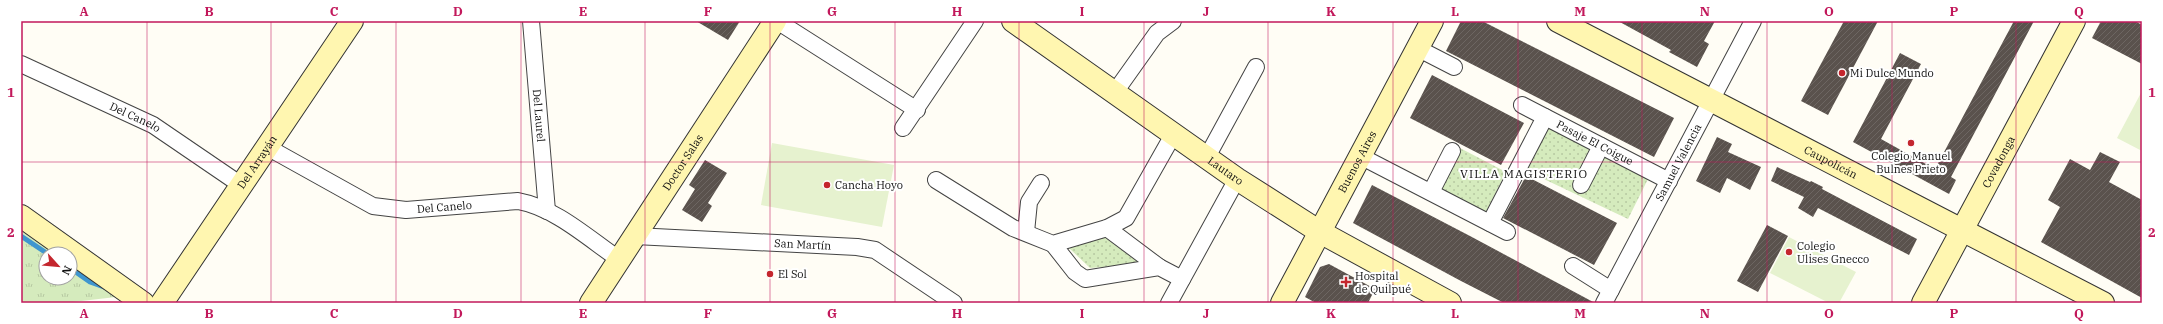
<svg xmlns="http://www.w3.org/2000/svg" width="2163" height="324" viewBox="0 0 2163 324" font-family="'IBM Plex Serif',serif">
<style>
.grass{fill:url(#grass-tufts)}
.park{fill:url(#park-dots)}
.pitch{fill:#e6f2cf}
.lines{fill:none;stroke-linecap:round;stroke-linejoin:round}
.stream{stroke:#3f96cf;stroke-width:5}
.building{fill:url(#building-hatch)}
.street-casing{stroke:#444;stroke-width:18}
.secondary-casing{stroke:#333;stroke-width:24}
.street{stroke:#fff;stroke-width:16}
.secondary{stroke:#fff6b0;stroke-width:22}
.grid{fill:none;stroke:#c2185b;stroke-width:1;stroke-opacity:0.55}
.poi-dot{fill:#c4262e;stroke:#fff;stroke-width:1.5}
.labels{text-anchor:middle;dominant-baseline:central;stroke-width:4;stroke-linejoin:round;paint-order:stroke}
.poi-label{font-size:11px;fill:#111;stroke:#fff;text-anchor:start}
.street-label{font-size:11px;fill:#111;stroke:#fff}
.neighbourhood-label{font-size:12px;letter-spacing:1px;fill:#111;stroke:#fff}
.neatline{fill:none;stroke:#c2185b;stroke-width:1.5}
.grid-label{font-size:13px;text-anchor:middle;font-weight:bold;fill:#c2185b}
</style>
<defs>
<pattern id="grass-tufts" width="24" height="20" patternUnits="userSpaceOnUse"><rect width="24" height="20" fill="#d5ebbd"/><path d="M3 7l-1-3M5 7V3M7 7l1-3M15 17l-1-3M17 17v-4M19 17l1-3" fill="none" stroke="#b6c8a1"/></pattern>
<pattern id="park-dots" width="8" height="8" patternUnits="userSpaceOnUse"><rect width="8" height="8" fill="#d5ebbd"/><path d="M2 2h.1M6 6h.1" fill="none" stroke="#b6c8a1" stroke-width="1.8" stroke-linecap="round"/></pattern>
<pattern id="building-hatch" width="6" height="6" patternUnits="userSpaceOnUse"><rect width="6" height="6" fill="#5a524d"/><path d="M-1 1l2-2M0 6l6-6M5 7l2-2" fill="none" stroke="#6d6662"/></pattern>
</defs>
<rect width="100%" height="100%" fill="#fffdf5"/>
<polygon class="grass" points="21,229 55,254 46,254 46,278 70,278 70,265 116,297 64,303 21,303"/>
<g class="park">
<polygon points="1549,127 1649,177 1628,219 1527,171"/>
<polygon points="1458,147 1506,172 1485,214 1437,190"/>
<polygon points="1103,236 1141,264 1090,268 1069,248"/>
</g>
<g class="pitch">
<polygon points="2142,91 2142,151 2117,138"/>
<polygon points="772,143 894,165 882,227 761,205"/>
<polygon points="1789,237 1856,272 1839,303 1829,303 1770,273"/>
</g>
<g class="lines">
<g class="stream">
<polyline points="21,236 48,254"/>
<polyline points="70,268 90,282 104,287"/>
</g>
</g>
<g class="building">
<polygon points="696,21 740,21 728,40"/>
<polygon points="1461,21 1482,21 1674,118 1654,157 1446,51"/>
<polygon points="1618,21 1715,21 1704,41 1709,44 1697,67 1669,52 1671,50"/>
<polygon points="1844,21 1878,21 1828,115 1801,101"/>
<polygon points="2014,21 2034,21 1951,177 1956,180 1949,194 1853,142 1900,53 1921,64 1881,139 1935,169"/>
<polygon points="2101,21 2135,21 2142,25 2142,64 2092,38"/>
<polygon points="1432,75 1524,123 1501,165 1410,118"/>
<polygon points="1717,137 1732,144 1728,152 1761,167 1750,190 1727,178 1720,193 1696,181"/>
<polygon points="2100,152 2120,162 2109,182 2142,200 2142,298 2041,242 2060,207 2048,200 2070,159 2090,170"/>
<polygon points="705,160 727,173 708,203 712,206 702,222 682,210 695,189 689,185"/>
<polygon points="1777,167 1810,182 1811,181 1823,187 1822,189 1917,239 1909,255 1818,208 1813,217 1798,208 1804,197 1771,181"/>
<polygon points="1526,176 1617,223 1594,265 1503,218"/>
<polygon points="1372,185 1470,236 1595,303 1504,303 1461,281 1353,223"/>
<polygon points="1767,225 1788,236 1758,292 1737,281"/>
<polygon points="1329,264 1375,289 1368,303 1316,303 1305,297 1320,267"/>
</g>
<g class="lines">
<defs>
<g id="street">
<path id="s1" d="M 531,21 L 547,211"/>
<polyline points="777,21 917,110"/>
<polyline points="1417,48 1454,67"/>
<path id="s2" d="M 21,64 L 153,125 L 241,185"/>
<polyline points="1115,92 1157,33 1173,21"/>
<path id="s3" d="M 1522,105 L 1669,181"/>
<polyline points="903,128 975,21"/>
<path id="s4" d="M 267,147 L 373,206 L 406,210 L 518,201 C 556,208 589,239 620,260"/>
<polyline points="1360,156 1507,232"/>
<polyline points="1207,157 1256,67"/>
<polyline points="936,180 1013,228 1053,244 1107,228 1126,218 1173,135"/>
<polyline points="1581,185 1601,146"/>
<polyline points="1431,192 1452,151"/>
<polyline points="1490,223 1545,117"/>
<polyline points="1107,228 1159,267"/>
<polyline points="1026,232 1029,202 1041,183"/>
<path id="s5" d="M 635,236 L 857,247 L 875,250 L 954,303"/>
<polyline points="1053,244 1075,272 1085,279 1159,267 1182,279"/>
<polyline points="1573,266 1611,290"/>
<polyline points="1169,303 1237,179"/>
<path id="s6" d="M 1604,303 L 1753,21"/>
</g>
<g id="secondary">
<path id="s7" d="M 1013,21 L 1237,179 L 1320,232 L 1450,303"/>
<path id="s8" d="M 1558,21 L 2103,303"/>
<polyline points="21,216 143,303"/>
<path id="s9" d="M 162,303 L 352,21"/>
<path id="s10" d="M 591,303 L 775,21"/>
<path id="s11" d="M 1282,303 L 1432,21"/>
<path id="s12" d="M 1923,303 L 2074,21"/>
</g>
</defs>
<use href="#street" class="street-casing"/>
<use href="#secondary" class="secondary-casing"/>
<use href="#street" class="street"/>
<use href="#secondary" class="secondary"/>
</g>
<path class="grid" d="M 147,21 L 147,303M 271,21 L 271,303M 396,21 L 396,303M 521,21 L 521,303M 645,21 L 645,303M 770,21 L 770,303M 895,21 L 895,303M 1019,21 L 1019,303M 1144,21 L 1144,303M 1268,21 L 1268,303M 1393,21 L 1393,303M 1518,21 L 1518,303M 1642,21 L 1642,303M 1767,21 L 1767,303M 1892,21 L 1892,303M 2016,21 L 2016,303M 21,162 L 2142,162"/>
<g class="poi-dot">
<circle cx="1842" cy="73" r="4"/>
<circle cx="1911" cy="143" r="4"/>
<circle cx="827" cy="185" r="4"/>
<circle cx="1789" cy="252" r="4"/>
<circle cx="770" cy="274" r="4"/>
<path d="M1344 276h4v4h4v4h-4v4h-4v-4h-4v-4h4z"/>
</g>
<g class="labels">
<g class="poi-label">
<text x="1850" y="73">Mi Dulce Mundo</text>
<text x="1911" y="156" text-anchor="middle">Colegio Manuel<tspan x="1911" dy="13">Bulnes Prieto</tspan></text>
<text x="835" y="185">Cancha Hoyo</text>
<text x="1797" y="246">Colegio<tspan x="1797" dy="13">Ulises Gnecco</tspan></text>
<text x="778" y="274">El Sol</text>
<text x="1355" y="276">Hospital<tspan x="1355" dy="13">de Quilpué</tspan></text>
</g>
<g class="street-label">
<text stroke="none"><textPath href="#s1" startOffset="95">Del Laurel</textPath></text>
<text stroke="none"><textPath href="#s2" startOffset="126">Del Canelo</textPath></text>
<text stroke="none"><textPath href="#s3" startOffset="82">Pasaje El Coigue</textPath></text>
<text stroke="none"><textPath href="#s9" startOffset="170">Del Arrayán</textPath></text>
<text stroke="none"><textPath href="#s10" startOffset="168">Doctor Salas</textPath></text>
<text stroke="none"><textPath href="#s11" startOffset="160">Buenos Aires</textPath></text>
<text stroke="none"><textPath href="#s6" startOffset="159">Samuel Valencia</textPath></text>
<text stroke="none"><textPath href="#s12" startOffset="160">Covadonga</textPath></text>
<text stroke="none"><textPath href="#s8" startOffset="307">Caupolicán</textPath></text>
<text stroke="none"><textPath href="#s7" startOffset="260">Lautaro</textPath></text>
<text stroke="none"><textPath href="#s4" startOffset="193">Del Canelo</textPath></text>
<text stroke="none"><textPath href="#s5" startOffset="168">San Martín</textPath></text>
</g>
<g class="neighbourhood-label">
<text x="1524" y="173">VILLA MAGISTERIO</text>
</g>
</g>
<rect width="2163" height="324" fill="none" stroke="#ffffff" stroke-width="44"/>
<g transform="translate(58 266) rotate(117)"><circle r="19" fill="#ffffff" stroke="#a0a0a0"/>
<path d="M0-3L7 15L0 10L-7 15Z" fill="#c4262e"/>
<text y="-6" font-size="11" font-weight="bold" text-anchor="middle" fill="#111111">N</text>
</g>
<rect x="22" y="22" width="2119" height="280" class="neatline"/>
<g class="grid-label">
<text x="84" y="16">A</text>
<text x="209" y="16">B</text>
<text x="334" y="16">C</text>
<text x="458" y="16">D</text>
<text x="583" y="16">E</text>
<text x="708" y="16">F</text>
<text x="832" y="16">G</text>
<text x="957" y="16">H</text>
<text x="1082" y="16">I</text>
<text x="1206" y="16">J</text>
<text x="1331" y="16">K</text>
<text x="1455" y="16">L</text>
<text x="1580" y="16">M</text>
<text x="1705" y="16">N</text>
<text x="1829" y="16">O</text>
<text x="1954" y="16">P</text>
<text x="2079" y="16">Q</text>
<text x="11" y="97">1</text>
<text x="2152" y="97">1</text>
<text x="11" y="237">2</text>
<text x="2152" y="237">2</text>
<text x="84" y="318">A</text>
<text x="209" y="318">B</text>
<text x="334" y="318">C</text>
<text x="458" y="318">D</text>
<text x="583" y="318">E</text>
<text x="708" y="318">F</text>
<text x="832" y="318">G</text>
<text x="957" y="318">H</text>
<text x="1082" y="318">I</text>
<text x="1206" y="318">J</text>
<text x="1331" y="318">K</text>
<text x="1455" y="318">L</text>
<text x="1580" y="318">M</text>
<text x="1705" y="318">N</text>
<text x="1829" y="318">O</text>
<text x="1954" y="318">P</text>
<text x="2079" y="318">Q</text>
</g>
</svg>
